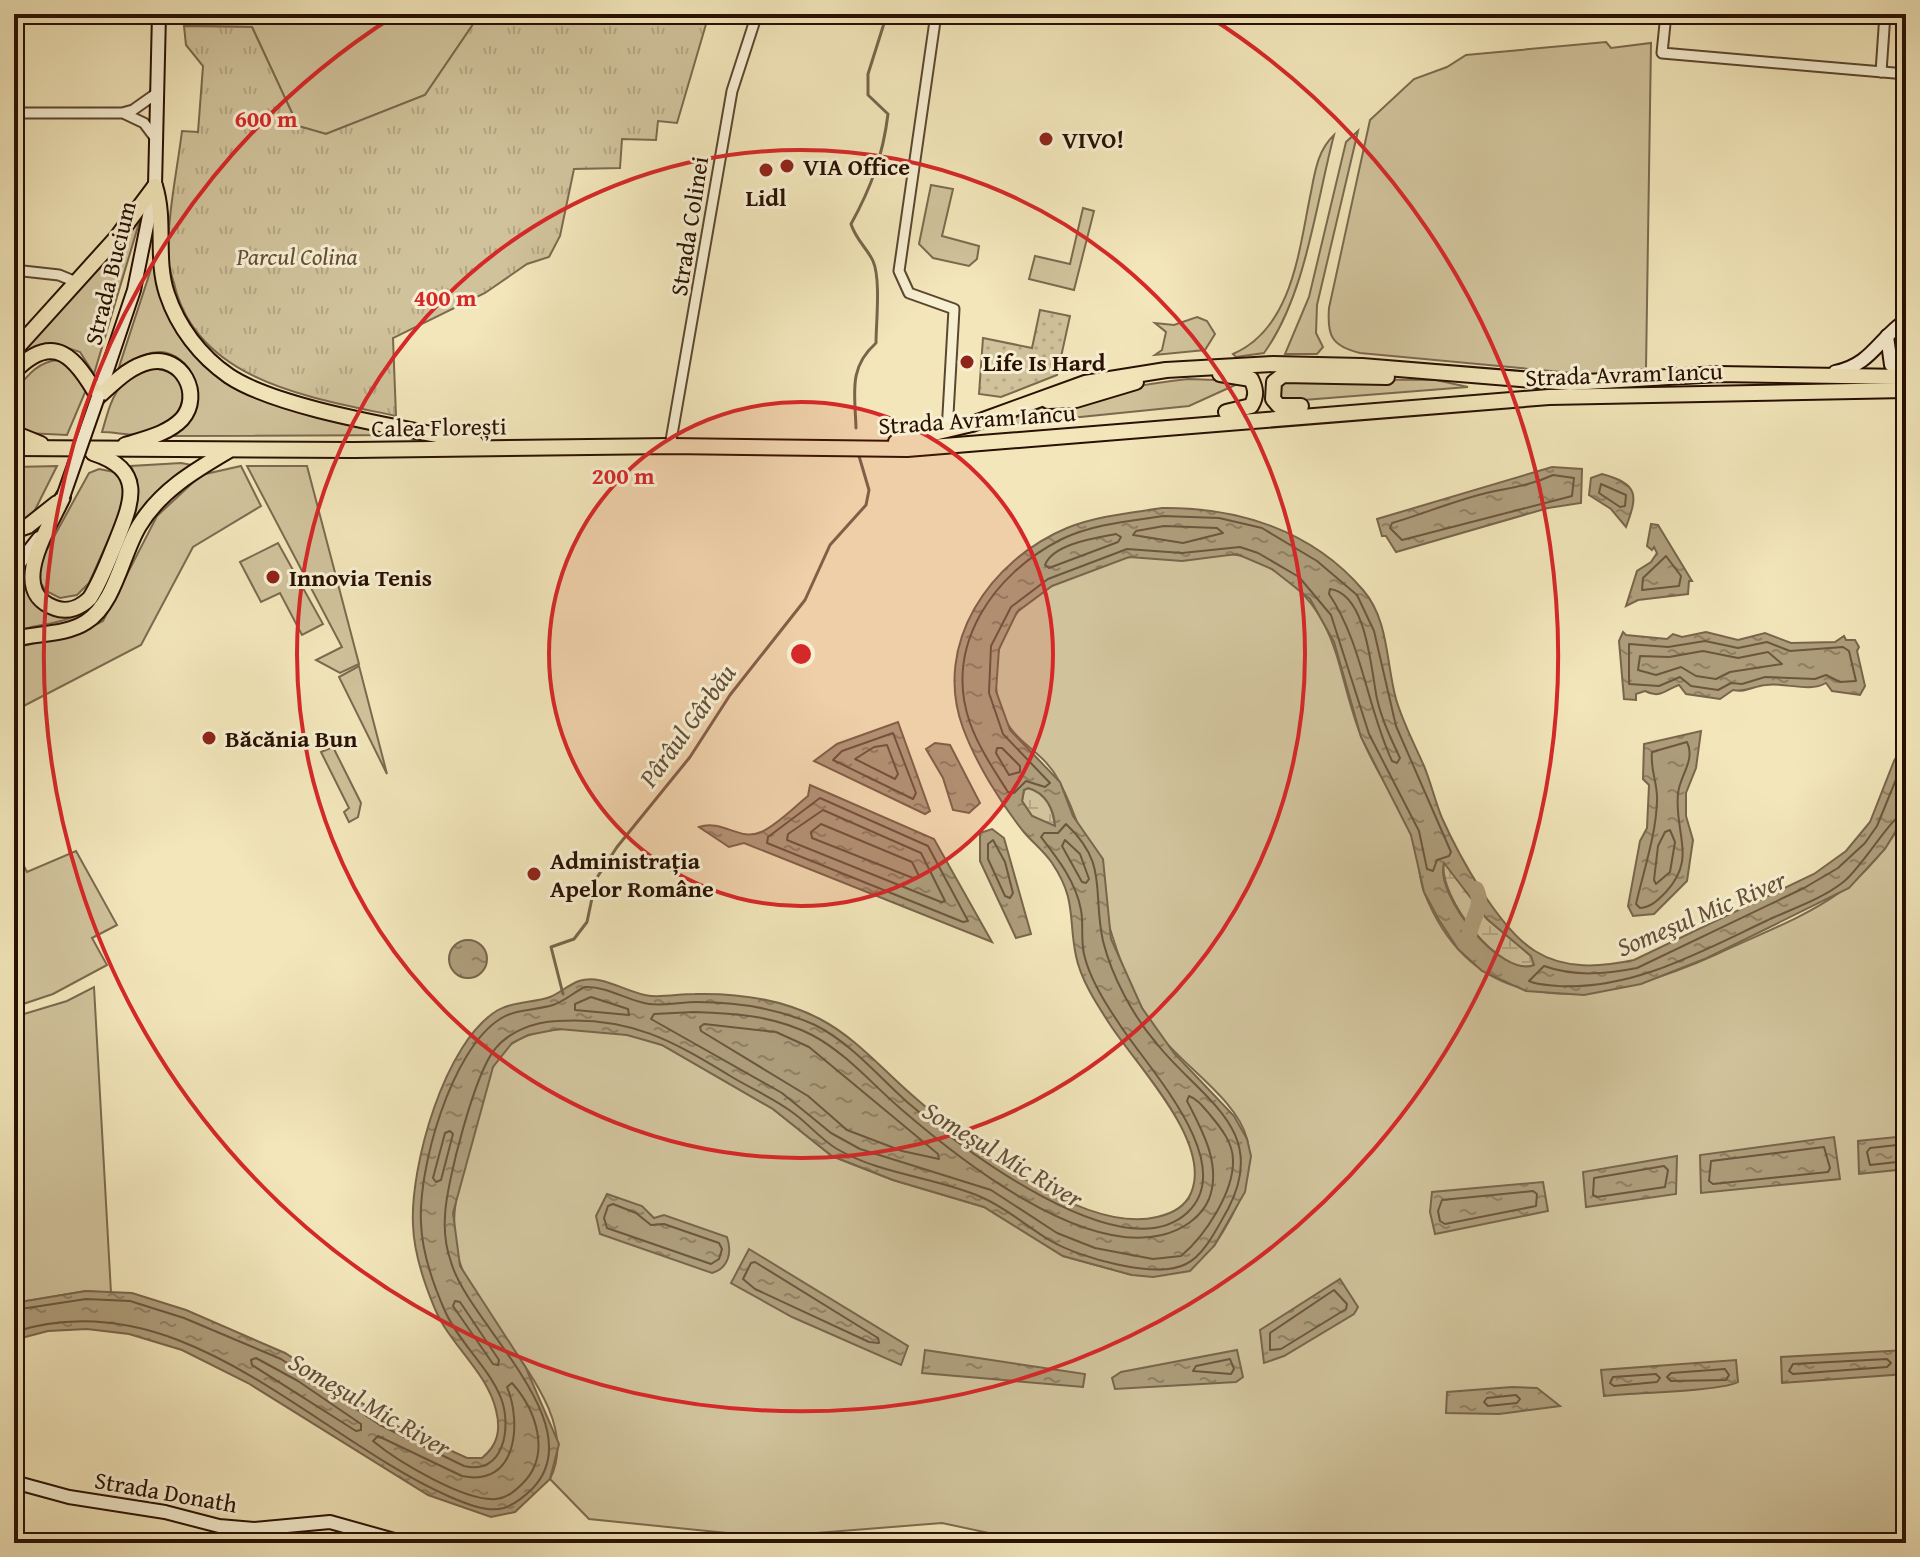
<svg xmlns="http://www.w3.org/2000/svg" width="1920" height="1557" viewBox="0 0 1920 1557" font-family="'Gentium Book Plus',serif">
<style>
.grass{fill:#d0c29b;stroke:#7c694e;stroke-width:2}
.wetland{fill:url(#wetland-marsh);stroke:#7c694e;stroke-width:2}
.park{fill:url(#park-tufts);stroke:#7c694e;stroke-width:2}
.garden{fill:url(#garden-dots);stroke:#7c694e;stroke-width:2}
.water{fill:url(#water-ripples);stroke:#79654b;stroke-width:2;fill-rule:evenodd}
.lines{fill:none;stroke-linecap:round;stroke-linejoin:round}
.shore{stroke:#6c563e;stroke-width:2}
.stream{stroke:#79654b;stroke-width:3}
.river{stroke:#ae9d7b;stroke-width:16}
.street-casing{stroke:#5b4630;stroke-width:13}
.secondary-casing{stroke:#291002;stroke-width:16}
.primary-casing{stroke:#291002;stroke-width:18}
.street{stroke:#f7efd2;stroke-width:9}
.secondary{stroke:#f7efd2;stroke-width:12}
.primary{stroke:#f2e6ba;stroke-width:14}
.secondary-bridge-casing{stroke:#291002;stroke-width:16;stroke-linecap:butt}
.secondary-bridge{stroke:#f7efd2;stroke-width:12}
.ring{fill:none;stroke:#d62828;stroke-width:4}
.poi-dot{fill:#8f2418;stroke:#f7efd2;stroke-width:3}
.labels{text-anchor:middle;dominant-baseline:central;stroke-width:6;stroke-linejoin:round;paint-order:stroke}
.poi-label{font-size:24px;font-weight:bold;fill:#291002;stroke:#f7efd2;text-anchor:start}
.street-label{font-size:24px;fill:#291002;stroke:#f7efd2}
.park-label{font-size:24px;font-style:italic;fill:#634e38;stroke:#f7efd2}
.water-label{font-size:26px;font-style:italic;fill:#654f38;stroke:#f7efd2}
.centre{fill:#d62828;stroke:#f7efd2;stroke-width:4}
.ring-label{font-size:24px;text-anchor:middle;font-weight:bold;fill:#d62828;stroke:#f7efd2;stroke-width:6;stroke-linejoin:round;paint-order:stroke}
</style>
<defs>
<pattern id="wetland-marsh" width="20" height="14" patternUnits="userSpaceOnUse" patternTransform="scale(2)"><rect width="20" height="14" fill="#d0c29b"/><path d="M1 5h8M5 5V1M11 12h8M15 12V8" fill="none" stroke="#b3a684"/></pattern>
<pattern id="park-tufts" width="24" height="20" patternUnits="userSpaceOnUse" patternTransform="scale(2)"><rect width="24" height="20" fill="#d0c29b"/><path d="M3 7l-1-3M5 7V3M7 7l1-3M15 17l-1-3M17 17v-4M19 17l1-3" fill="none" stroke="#b3a684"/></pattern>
<pattern id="garden-dots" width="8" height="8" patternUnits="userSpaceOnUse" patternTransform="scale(2)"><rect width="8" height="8" fill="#d0c29b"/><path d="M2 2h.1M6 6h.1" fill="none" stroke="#b3a684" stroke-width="1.8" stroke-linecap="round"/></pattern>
<pattern id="water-ripples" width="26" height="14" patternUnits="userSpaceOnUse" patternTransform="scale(2)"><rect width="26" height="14" fill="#ae9d7b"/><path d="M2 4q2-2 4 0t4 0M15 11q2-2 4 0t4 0" fill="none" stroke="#8e7f63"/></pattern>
</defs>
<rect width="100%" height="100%" fill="#f2e6ba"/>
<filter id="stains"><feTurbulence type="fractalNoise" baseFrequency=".0025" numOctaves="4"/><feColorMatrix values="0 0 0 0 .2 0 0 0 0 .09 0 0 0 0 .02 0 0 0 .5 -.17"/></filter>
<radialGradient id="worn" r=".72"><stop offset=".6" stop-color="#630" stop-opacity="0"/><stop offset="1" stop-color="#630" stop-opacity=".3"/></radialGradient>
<g class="grass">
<polygon points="186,14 480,14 425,95 326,134 298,126 252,27 184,26"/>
<path d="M 1606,42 L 1611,48 L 1651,43 L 1646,369 L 1594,375 L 1360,353 C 1331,346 1327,335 1329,308 L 1370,120 L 1414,79 L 1447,67 L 1466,55 Z"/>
<polygon points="1358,131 1317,305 1316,333 1323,347 1317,354 1285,354 1309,297 1346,142"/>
<path d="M 1334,135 C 1316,203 1306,295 1264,353 L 1236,357 L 1233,354 C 1293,328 1299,249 1311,192 C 1315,171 1318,150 1334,135 Z"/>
<polygon points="931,185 953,189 942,236 979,246 977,259 969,266 933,258 919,244"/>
<polygon points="1083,208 1094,211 1074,290 1029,279 1035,256 1070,264"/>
<polygon points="142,213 94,374 80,352 56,344 30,356 14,376 14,357"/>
<path d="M 154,260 L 170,318 L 228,376 L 418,435 L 165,436 C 174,432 184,428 191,419 C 209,395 190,354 161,352 C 146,351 132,361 119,367 Z"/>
<polygon points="1197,317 1207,321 1215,334 1205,350 1155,355 1162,350 1166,332 1155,323 1174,325"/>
<path d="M 59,360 L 71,365 L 86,390 L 67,435 L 26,433 L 14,423 L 15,391 C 27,376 38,361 59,360 Z"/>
<path d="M 147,368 C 201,368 188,424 147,434 C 134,437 116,432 102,432 C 112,398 114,384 147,368 Z"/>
<path d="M 1188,379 L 1244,381 L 1189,406 L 990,426 C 1053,404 1121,386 1188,379 Z"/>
<polygon points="1286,379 1436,380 1468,387 1291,401 1281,400 1276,391"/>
<path d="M 181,463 L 192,465 C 169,482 147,501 133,526 C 118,552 110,594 85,611 C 66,624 36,624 14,632 L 14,585 L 26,570 L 37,600 L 78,609 L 135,507 L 137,480 L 131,466 Z"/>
<polygon points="57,466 31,518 14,523 14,467"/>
<polygon points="241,466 261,506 193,547 141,645 14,711 14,648 79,633 103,621 157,516 201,475"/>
<polygon points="247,466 307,466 359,664 340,673 316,660 342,647"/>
<polygon points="99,469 114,472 124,482 123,507 89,583 77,595 60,598 46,591 39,580 39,570 45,553 89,473"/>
<polygon points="278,543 323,624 302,635 280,593 261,602 240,562"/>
<path d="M 1223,554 C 1245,554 1262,562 1279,574 C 1341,616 1336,673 1361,736 C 1375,772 1400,803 1413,839 C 1419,856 1418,875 1424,892 C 1478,1030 1609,1003 1717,954 C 1799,916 1862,899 1906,814 L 1906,1543 L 1035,1543 L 942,1523 L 766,1537 L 589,1519 L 550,1479 C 588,1404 470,1320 457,1252 C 449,1214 459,1182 469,1145 C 477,1116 482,1079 501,1054 C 532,1015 622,1029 662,1045 L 773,1109 L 832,1156 L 893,1180 L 984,1207 L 1063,1256 L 1132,1275 L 1214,1246 C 1233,1217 1257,1176 1247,1139 C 1237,1098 1178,1063 1154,1028 C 1104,953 1100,860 1059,781 C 1041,745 1006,745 997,695 C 991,659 1003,619 1033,598 C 1059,578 1107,558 1140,556 C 1173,555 1187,563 1223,554 Z"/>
<polygon points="359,666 387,774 339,677"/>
<polygon points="333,747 361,803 358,817 349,822 344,812 349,808 321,752"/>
<polygon points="14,847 27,872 76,851 117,925 92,938 107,965 53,994 14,1007"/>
<polygon points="94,987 111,1293 86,1291 14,1303 14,1017 67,1001"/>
</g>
<g class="wetland">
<path d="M 1028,788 C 1047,793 1053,809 1055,827 L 1032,816 L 1022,801 L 1024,790 Z"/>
<path d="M 1444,862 L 1487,919 L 1531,956 L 1534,965 C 1502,980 1437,896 1444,862 Z"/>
</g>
<path class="park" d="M 480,14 L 709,14 L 677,123 L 658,121 L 656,140 L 622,139 L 620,168 L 574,169 L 560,236 L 549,257 L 527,264 L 485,293 L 393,338 L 396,416 C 313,398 196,382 174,283 C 171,273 167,263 168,253 C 168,213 177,171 182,131 L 198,132 L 203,66 L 186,45 L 184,26 L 252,27 L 298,126 L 326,134 L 425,95 Z"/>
<polygon class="garden" points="1040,310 1070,316 1057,375 1001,397 979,394 983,338 1032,348"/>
<g class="water">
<polygon points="1552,467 1582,469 1581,503 1548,508 1396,552 1386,536 1382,536 1377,519"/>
<path d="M 1602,474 C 1639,484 1638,495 1626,527 L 1611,509 L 1589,495 L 1591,478 Z"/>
<path d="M 1162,508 C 1237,507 1312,530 1363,590 C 1389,620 1386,663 1396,699 C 1403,723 1414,743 1424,766 C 1431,783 1435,801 1442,818 C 1459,856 1499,929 1535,951 C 1565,970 1601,967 1634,960 L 1814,874 L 1846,851 L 1870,822 L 1894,761 L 1906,741 L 1906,814 L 1885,849 L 1849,888 L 1707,958 L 1641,984 L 1584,995 L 1526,991 L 1482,971 L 1458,949 L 1439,920 L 1424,892 L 1411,835 L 1361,737 L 1334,642 L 1310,599 L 1272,569 L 1237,554 L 1182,561 L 1129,557 L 1052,586 L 1017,612 L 999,649 L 996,691 L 1010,730 L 1060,782 L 1073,816 L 1103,859 L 1111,939 L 1142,1008 L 1174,1053 L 1234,1116 L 1247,1139 L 1251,1156 L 1245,1192 L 1214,1246 L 1190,1271 L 1153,1277 L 1132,1275 L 1063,1256 L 984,1207 L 893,1180 L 832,1156 L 773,1109 L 662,1045 L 627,1035 L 559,1029 L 528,1035 L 512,1043 L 493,1067 L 453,1213 L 460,1266 L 526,1368 L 559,1444 L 550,1479 L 515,1512 L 491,1517 L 428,1495 L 248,1383 L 182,1350 L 129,1334 L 87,1329 L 48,1331 L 14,1340 L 14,1303 L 86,1291 L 132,1293 L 186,1310 L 285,1353 L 399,1427 L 467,1458 L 482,1458 C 498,1445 501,1430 496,1410 C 487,1372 450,1345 435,1309 C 424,1283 414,1254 413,1225 C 410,1167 444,1042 498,1010 C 514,1001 534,1003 550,997 C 560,993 568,985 579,981 C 602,973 628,994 651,996 C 666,997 680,994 695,994 C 737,993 782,999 820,1019 C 856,1038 882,1069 912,1095 C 964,1141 1084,1235 1157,1217 C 1171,1214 1185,1207 1191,1193 C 1213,1142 1135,1064 1109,1023 C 1096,1003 1081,980 1076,956 C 1068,918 1077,900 1052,863 C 1044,851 1032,842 1023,831 C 1000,802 976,763 963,728 C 932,644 990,560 1067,528 C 1097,516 1130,513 1162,508 ZM 1028,788 C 1046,793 1054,809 1055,826 L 1032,816 L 1022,801 L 1024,790 ZM 1444,863 L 1487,919 L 1531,956 L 1534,965 C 1502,979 1434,895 1444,863 Z"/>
<polygon points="1651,524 1658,525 1692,581 1689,581 1688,594 1638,600 1626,606 1637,571 1651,562 1657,553 1654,547 1652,550 1647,546"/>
<path d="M 1623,632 L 1626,635 L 1667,639 L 1673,634 L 1682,637 L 1706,632 L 1738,640 L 1765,633 L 1791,643 L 1835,642 L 1844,636 L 1846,640 L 1855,640 L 1859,647 L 1857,651 L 1865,686 L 1860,695 L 1832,691 L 1826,683 C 1809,693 1785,682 1766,685 C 1753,686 1746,693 1733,690 L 1720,699 L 1686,694 L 1679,685 C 1665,690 1660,699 1645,691 L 1636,694 L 1636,700 L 1624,699 L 1619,641 Z"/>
<polygon points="898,722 930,811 925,814 814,761 837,744"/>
<polygon points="1701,731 1696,768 1686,793 1686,816 1693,840 1687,881 1654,914 1633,916 1628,906 1640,841 1647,828 1649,785 1643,779 1644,744"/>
<polygon points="935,743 950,745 980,803 969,813 953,810 943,778 926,749"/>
<path d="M 810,785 L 934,839 L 992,942 L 744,843 L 729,847 L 699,827 C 722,819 741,842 761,832 C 777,825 793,808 808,796 Z"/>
<polygon points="992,829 1004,838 1031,934 1016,938 980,861 980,833"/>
<circle cx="468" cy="959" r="19"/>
<polygon points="1906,1136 1906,1169 1859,1174 1858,1141"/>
<polygon points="1834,1137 1840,1179 1701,1193 1700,1155"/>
<polygon points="1677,1156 1676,1194 1586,1207 1583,1172"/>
<polygon points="1543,1182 1548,1211 1435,1234 1430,1212 1432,1192"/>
<path d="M 607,1194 L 642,1206 L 654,1218 L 664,1215 L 727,1237 C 732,1252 729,1268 712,1273 L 600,1234 L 596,1216 Z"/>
<polygon points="749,1249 908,1346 901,1365 792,1317 731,1283"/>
<polygon points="1340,1279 1358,1307 1354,1314 1284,1356 1264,1363 1260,1330"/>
<polygon points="925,1350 1085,1374 1083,1387 922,1373"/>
<polygon points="1237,1350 1243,1377 1236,1382 1115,1389 1112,1378 1121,1372"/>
<polygon points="1906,1350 1906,1374 1782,1383 1781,1357"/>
<path d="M 1736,1360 L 1738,1382 C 1724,1391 1628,1393 1604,1396 L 1601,1370 Z"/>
<polygon points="1512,1387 1537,1388 1560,1406 1499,1414 1446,1413 1447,1392"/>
</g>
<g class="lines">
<g class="shore">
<path d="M 1553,475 L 1574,478 L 1572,496 L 1402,540 L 1390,528 L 1392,523 C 1420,515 1446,504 1475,496 C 1502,488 1525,488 1553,475 Z"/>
<polygon points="1601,484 1626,495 1625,506 1620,507 1599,493"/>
<path d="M 1163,516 L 1219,518 L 1262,528 L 1317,561 L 1357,595 L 1374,631 L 1396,726 L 1451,852 L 1449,856 L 1437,860 L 1433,871 L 1427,869 L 1419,831 L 1369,734 L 1331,615 L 1299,577 L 1258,553 L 1240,547 L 1182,553 L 1127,549 L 1048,579 L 1011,607 L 991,646 L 989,693 L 1003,734 L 1050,783 L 1045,787 L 1026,781 L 1014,793 L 1008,792 C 994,770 979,748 970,723 C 943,645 994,573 1062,539 C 1093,524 1130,521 1163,516 Z"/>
<polygon points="1164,526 1217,528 1223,533 1183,543 1133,535 1136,531"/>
<path d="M 1116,534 L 1121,537 L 1118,542 L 1049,568 L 1045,565 C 1053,544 1095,538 1116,534 Z"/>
<polygon points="1666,556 1681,576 1679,586 1642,590 1643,578"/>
<path d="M 1330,589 C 1367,594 1371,670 1377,699 C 1382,720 1391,739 1400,758 L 1397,763 L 1392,761 C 1367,707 1362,643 1329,594 Z"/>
<polygon points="1705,641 1738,648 1767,642 1790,651 1843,647 1849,651 1856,681 1840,682 1826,675 1815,679 1765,677 1742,684 1731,683 1718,690 1691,686 1680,677 1659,686 1629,684 1629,644 1668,647"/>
<polygon points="1703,651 1738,658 1768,652 1782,664 1730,672 1716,679 1696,676 1681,667 1656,675 1638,670 1640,656 1669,657"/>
<polygon points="893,733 916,793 913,799 833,760 842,751"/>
<path d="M 1687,742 C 1696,760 1679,777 1678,794 C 1674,834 1698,858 1665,893 C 1657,901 1651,907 1640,908 L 1636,904 C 1644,869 1656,835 1657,801 C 1658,783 1650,771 1652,752 Z"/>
<polygon points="887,745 898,774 895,779 855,759 874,747"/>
<polygon points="997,748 1002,748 1020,766 1020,772 1009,775 996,753"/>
<path d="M 1906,755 L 1877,826 L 1865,843 L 1838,868 L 1804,888 L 1637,968 C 1606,974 1575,977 1544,966 L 1529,981 C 1537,985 1548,985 1558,986 C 1633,990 1700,952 1766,921 C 1791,909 1820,900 1842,883 C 1860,871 1893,813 1906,812"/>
<polygon points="820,798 928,846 968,921 963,922 767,843 768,837"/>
<polygon points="823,810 921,853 945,901 941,902 787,840 788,834"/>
<polygon points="821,824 912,862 919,876 913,878 812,838 811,832"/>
<polygon points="1670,830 1675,842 1670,872 1656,884 1654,880 1658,846 1665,832"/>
<polygon points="993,840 1005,862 1013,893 1010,898 1005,896 988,859 988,844"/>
<polygon points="1065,840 1080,854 1089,879 1086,883 1082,882 1062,846"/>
<polygon points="591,997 628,1009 629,1015 575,1010 575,1004"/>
<path d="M 694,1012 C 735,1013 775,1016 812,1035 C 846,1053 872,1084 901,1109 C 960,1160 1080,1255 1162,1235 C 1182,1230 1201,1218 1209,1199 C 1222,1165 1202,1130 1187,1101 L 1189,1096 C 1198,1099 1204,1108 1211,1116 C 1221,1128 1233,1143 1233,1160 C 1234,1192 1205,1236 1181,1256 L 1153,1259 L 1095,1248 L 1057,1233 L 991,1190 L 860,1149 L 831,1133 L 782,1093 L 651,1019 L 654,1014 Z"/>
<polygon points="704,1024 776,1032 809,1047 938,1154 939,1159 902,1151 847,1130 808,1096 701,1031 700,1027"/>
<polygon points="450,1131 453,1134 441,1180 436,1182 433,1178 445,1133"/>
<polyline points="1906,1144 1870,1148 1867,1152 1870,1165 1906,1161"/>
<polygon points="1824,1147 1830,1168 1828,1172 1713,1184 1709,1181 1711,1161"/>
<polygon points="1664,1166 1668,1170 1665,1187 1597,1197 1593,1195 1594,1178"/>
<polygon points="1533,1191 1537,1194 1536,1206 1445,1224 1440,1221 1438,1211 1442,1200"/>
<polygon points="613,1204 636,1213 651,1225 664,1224 719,1243 722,1249 719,1259 711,1264 607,1228 604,1218 608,1206"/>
<polygon points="755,1262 878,1338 879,1343 869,1342 755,1289 743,1279 751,1263"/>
<polygon points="1334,1290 1347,1304 1346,1309 1281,1349 1270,1350 1270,1333"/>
<polygon points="455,1301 460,1302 499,1360 498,1365 493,1364 453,1306"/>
<path d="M 14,1310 L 86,1299 L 130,1301 L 184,1318 L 281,1359 L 380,1425 L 464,1466 C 504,1476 512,1427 501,1398 C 488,1366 459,1343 445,1311 C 433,1284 422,1253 421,1223 C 418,1168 451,1050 500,1019 C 515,1009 537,1010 553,1005 C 565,1001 574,992 585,987 C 607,986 628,1001 649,1004 C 665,1006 681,1002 697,1002 C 739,1002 777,1008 815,1025 C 851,1043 878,1076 907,1102 C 958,1145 1123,1274 1188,1212 C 1240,1162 1144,1064 1118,1022 C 1105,1003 1091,981 1085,958 C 1080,943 1084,926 1081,910 C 1076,882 1058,859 1041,837 L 1044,833 L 1058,833 L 1066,824 C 1109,864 1092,891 1103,941 C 1112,977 1133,1016 1157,1044 C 1201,1099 1270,1129 1228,1209 C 1218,1226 1205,1255 1186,1264 C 1156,1280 1078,1257 1051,1241 C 1027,1227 1007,1208 981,1197 C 935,1177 882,1175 837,1149 C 820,1139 808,1123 792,1112 C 773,1098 752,1089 732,1077 C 673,1041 630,1016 557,1021 C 535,1022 509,1031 495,1049 C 475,1073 446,1183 445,1216 C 444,1231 446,1248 451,1262 C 468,1323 593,1424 533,1488 C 525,1496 516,1504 504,1508 C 487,1513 464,1503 448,1496 C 310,1434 181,1279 14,1332"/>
<polygon points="256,1358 298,1381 361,1424 361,1430 356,1431 252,1365 251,1360"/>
<polygon points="1230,1359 1234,1369 1231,1374 1193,1371 1196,1366"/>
<polygon points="1887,1359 1891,1363 1887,1367 1793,1374 1789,1371 1793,1364"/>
<polygon points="1725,1369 1729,1375 1726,1380 1671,1381 1667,1377 1671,1373"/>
<polygon points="1656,1374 1660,1378 1657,1382 1614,1386 1610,1383 1613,1377"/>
<path d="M 512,1383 C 537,1411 551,1455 523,1483 C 515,1491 507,1498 496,1499 C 465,1502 397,1461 373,1441 L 378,1436 L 462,1476 C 517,1488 522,1423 507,1387 Z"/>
<polygon points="1516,1395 1520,1399 1517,1403 1488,1406 1484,1402 1487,1398"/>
</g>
<g class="stream">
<path d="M 856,428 C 855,393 848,368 876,343 C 876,323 881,279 873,261 C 867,248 856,240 851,224 C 871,188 883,155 888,114 L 868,95 L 868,74 L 887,14"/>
<polyline points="563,994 551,947 574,939 587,922 596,879 617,847 690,757 730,695 805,600 830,545 866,505 869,490 859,456"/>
</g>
<path class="river" d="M 1469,936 C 1471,917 1485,907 1476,889"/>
<defs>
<g id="street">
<polyline points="936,14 899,271 909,293 954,309 947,432"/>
<polyline points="1666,14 1662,53 1906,74"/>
<polyline points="1881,72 1885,14"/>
<polyline points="14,113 122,113 133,110 157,93"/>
<polyline points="125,114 144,123 156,139"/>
<polyline points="14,270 59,275 76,282"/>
<polyline points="670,446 732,91 757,14"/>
</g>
<g id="secondary">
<polyline points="1887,336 1891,365 1906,373"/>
<path d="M 1835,372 C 1871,365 1878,339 1906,320"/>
<polyline points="98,397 134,290 155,186 159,14"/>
<polyline points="14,570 39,538"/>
<polyline points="14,1482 69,1497 165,1512 219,1526 254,1529 330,1522 405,1543"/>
</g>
<g id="primary">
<path d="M 155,186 C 166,221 155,258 167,294 C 178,327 200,356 229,376 C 280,410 412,429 476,443"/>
<polyline points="14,351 117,237 155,186"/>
<path d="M 14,372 C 54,330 76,358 98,397 C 113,384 128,367 149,362 C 182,354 203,395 182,419 C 168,434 144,439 125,445"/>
<path d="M 1220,374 L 1251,379 C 1256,389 1257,396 1251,406 L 1226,412"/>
<polyline points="1048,401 1076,400 1136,382"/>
<polyline points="1301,406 1279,406 1273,399 1274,382 1283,375 1387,377"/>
<polyline points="14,433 41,444"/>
<polyline points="896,442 972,424 1085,383 1166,370 1273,364 1362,366 1570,383 1718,374 1906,377"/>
<polyline points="14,448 354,450 670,446 907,449 1549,397 1906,390"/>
<path d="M 63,497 C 50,526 6,591 55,608 C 68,613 81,607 90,598 C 101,581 108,561 116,542 C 132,502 146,470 93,453"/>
<polyline points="14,531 28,526 57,503"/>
<path d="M 14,639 C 37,633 66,635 86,622 C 115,604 122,554 139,526 C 160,491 194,471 228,451"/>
</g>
</defs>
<use href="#street" class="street-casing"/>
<use href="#secondary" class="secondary-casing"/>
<use href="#primary" class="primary-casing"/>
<use href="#street" class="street"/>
<use href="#secondary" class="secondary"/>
<use href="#primary" class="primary"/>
<defs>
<polyline id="secondary-bridge" points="63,497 98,397"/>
</defs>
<use href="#secondary-bridge" class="secondary-bridge-casing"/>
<use href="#secondary-bridge" class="secondary-bridge"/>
</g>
<circle cx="801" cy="654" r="252" fill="#d62828" fill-opacity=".12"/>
<g class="ring">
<circle cx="801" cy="654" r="252"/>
<circle cx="801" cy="654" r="504"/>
<path d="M1208 16A757 757 0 1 1 394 16"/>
</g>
<g class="poi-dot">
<circle cx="1046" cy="139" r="8"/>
<circle cx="787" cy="166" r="8"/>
<circle cx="766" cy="170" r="8"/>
<circle cx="967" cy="362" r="8"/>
<circle cx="273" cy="577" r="8"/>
<circle cx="209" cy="738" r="8"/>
<circle cx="534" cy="874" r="8"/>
</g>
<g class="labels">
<g class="poi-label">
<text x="1062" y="139">VIVO!</text>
<text x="803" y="166">VIA Office</text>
<text x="766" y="197" text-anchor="middle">Lidl</text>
<text x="983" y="362">Life Is Hard</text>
<text x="289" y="577">Innovia Tenis</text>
<text x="225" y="738">Băcănia Bun</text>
<text x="550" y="860">Administrația<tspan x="550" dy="28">Apelor Române</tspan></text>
</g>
<g class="street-label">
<text transform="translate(689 226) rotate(-81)">Strada Colinei</text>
<text transform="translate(110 273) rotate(-76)">Strada Bucium</text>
<text transform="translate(1624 374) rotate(-2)">Strada Avram Iancu</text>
<text transform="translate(977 419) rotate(-4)">Strada Avram Iancu</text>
<text transform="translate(439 427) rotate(-1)">Calea Florești</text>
<text transform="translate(166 1492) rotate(10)">Strada Donath</text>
</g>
<g class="park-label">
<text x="297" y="256">Parcul Colina</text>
</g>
<g class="water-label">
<text transform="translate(687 725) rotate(-54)">Pârâul Gârbău</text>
<text transform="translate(1701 913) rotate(-23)">Someşul Mic River</text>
<text transform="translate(1003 1154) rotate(31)">Someşul Mic River</text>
<text transform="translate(370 1404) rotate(30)">Someşul Mic River</text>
</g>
</g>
<circle cx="801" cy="654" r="12" class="centre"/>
<g class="ring-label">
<text x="266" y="127">600 m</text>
<text x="445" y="306">400 m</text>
<text x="623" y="484">200 m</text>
</g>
<rect width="1920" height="1557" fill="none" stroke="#f2e6ba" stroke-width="48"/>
<rect x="16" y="16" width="1888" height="1525" fill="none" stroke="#291002" stroke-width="4"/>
<rect x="24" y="24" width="1872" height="1509" fill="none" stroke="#291002" stroke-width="2"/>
<rect width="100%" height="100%" filter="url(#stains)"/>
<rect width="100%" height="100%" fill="url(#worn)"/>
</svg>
